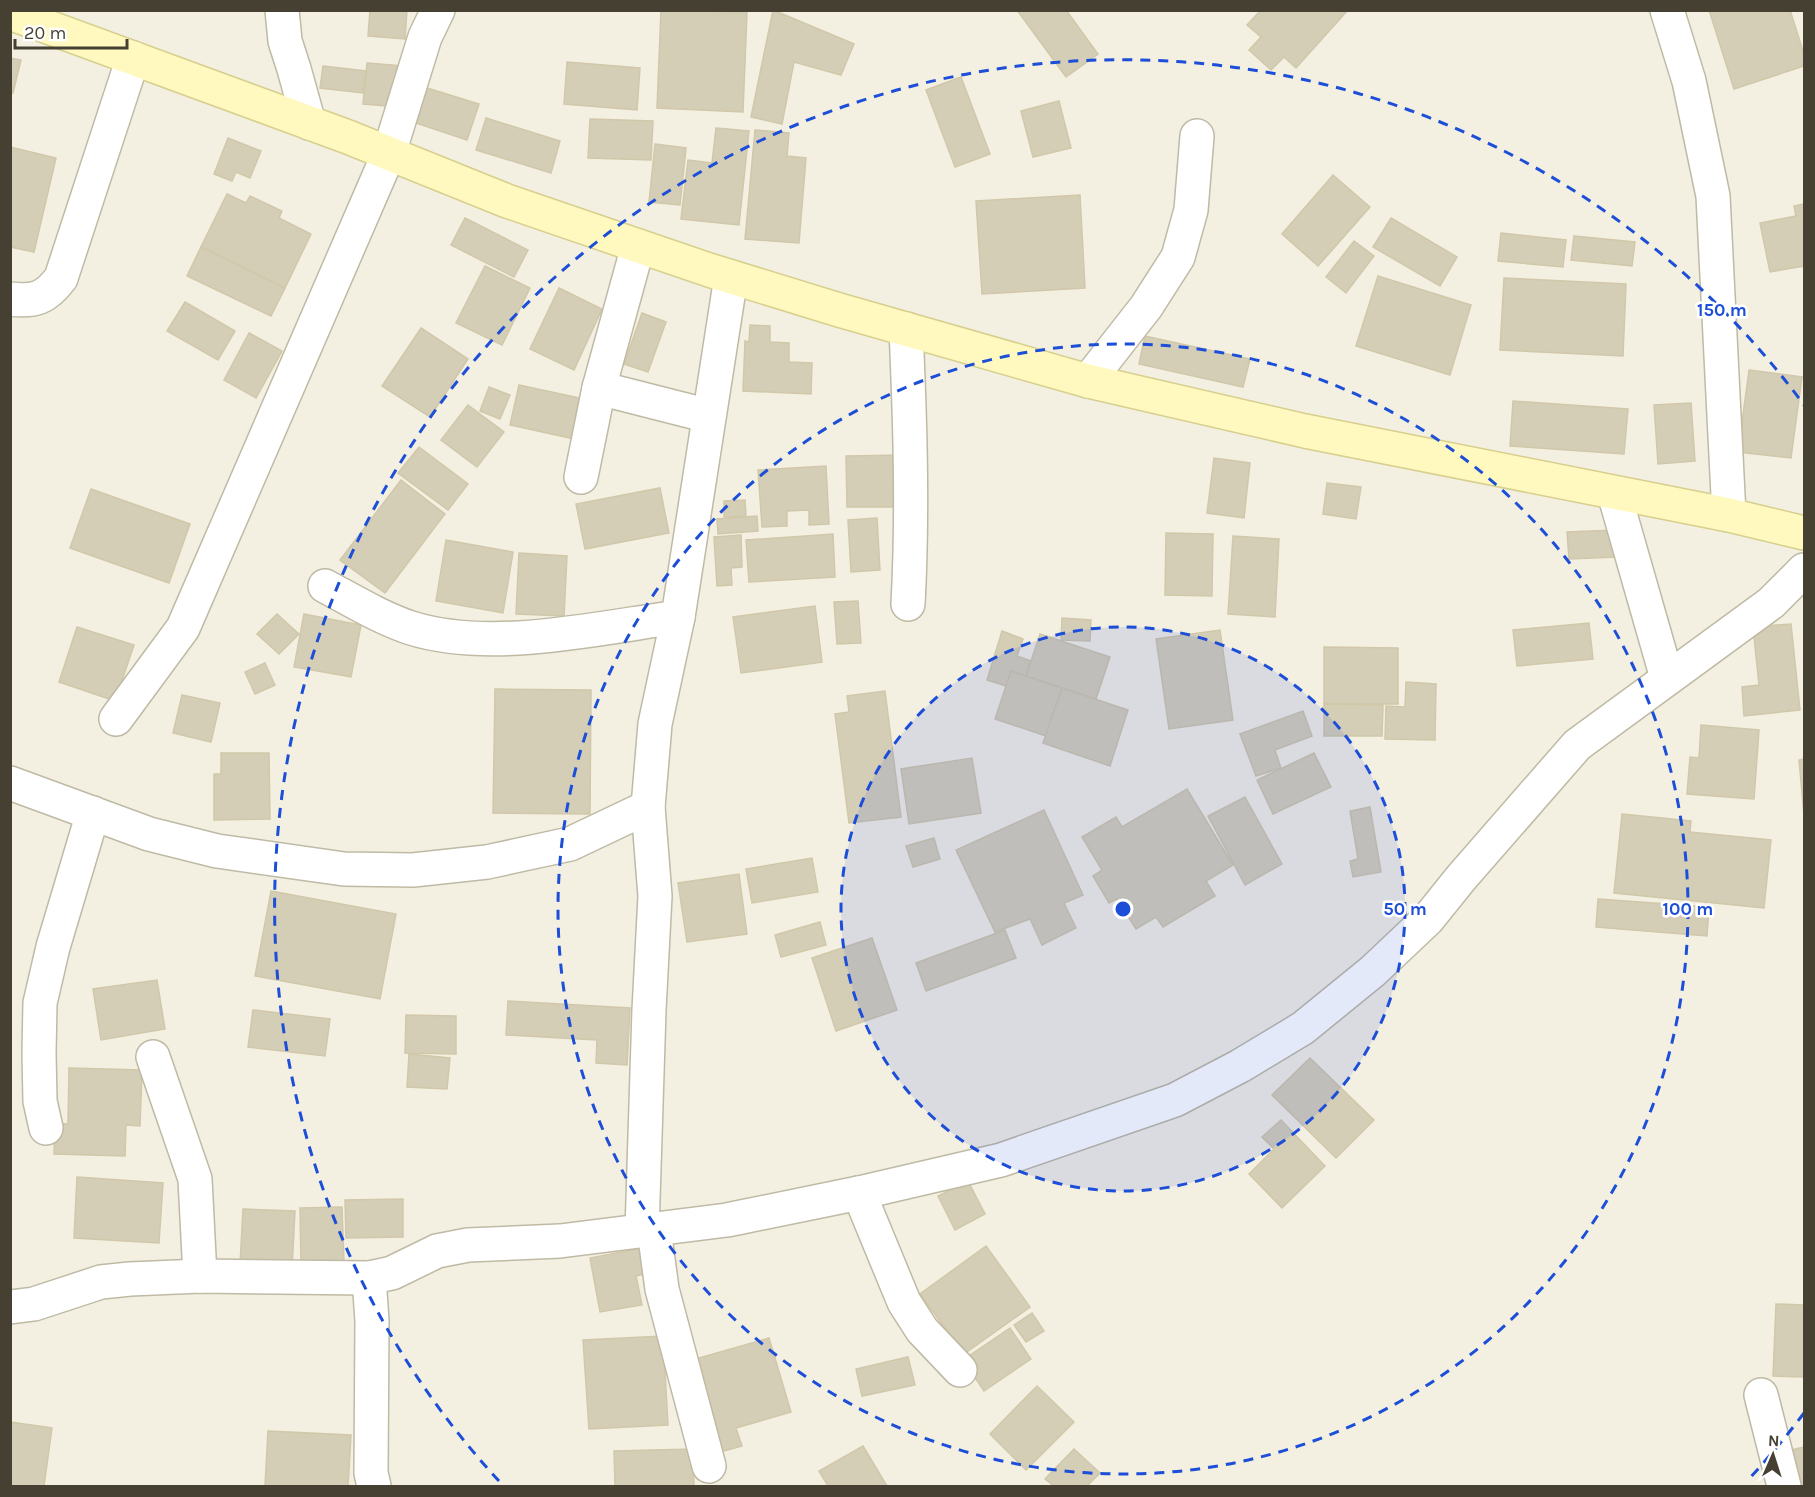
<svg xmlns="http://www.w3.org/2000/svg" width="1815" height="1497" viewBox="0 0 1815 1497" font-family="Karla,sans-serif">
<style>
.building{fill:#d5ceb7;stroke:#d1c7a9;stroke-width:1.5}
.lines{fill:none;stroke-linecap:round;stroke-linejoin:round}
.street-casing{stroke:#bfbaa4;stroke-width:36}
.secondary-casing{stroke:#d7cf8d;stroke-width:36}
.street{stroke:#fff;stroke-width:33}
.secondary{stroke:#fff9c0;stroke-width:33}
.ring{fill:none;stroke:#1d4ed8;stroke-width:3;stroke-dasharray:10 8}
.centre{fill:#1d4ed8;stroke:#fff;stroke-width:3}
.ring-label{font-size:18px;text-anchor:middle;font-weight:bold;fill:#1d4ed8;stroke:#fff;stroke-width:5;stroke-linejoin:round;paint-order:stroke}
</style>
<rect width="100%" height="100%" fill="#f3f0e2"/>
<g class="building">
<polygon points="370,10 407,10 405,39 368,36"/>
<polygon points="661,10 747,12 743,112 657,108"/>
<polygon points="773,10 854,44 841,75 794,62 782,124 751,117"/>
<polygon points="1017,10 1066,10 1098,54 1066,77"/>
<polygon points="1261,10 1348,10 1296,68 1284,57 1271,70 1249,50 1261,37 1247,25"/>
<polygon points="1709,10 1790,10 1804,54 1804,66 1734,89"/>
<polygon points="10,58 21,60 13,93 10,92"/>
<polygon points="567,62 640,68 637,110 564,104"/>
<polygon points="367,63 403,66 399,107 363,104"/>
<polygon points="323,66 366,71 363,93 320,88"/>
<polygon points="961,77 990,154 955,167 926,90"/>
<polygon points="427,88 479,104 467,140 416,123"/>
<polygon points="1059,101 1071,148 1033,157 1021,111"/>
<polygon points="486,118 560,141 551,173 476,150"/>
<polygon points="590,119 653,121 651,160 588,158"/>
<polygon points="716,128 749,131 739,225 681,219 688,160 712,163"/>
<polygon points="755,130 789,133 787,156 806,158 799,243 745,239"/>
<polygon points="228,138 261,151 250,178 236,172 232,181 214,174"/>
<polygon points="655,144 686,148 680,205 649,202"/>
<polygon points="10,147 56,158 34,252 10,247"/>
<polygon points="1333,175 1370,207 1318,266 1282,234"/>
<polygon points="227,194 246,203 250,196 282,211 279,218 311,234 285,288 201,247"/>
<polygon points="1080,195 1085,288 982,294 976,201"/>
<polygon points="1804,204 1804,266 1770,272 1760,223 1796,216 1794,206"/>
<polygon points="465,218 528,250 514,277 451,245"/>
<polygon points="1391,218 1457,257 1440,286 1373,247"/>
<polygon points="1501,233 1566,240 1563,267 1498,261"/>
<polygon points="1574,236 1635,242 1632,266 1571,260"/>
<polygon points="1354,241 1374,256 1346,293 1326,277"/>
<polygon points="201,247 285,288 271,316 187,276"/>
<polygon points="485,266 530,288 502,345 456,323"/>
<polygon points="1378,276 1471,305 1450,375 1356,346"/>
<polygon points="1504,278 1626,284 1623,356 1500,350"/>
<polygon points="559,288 602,309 574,370 530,349"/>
<polygon points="185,302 235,331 218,360 167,331"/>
<polygon points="642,313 666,322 648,372 624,364"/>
<polygon points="750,325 770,326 770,342 789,343 789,362 812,363 811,394 743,391 745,341 749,342"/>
<polygon points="421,328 468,359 430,417 382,386"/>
<polygon points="249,333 282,351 256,398 224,380"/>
<polygon points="1145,336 1250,359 1243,387 1139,364"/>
<polygon points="1749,370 1802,377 1791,458 1738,452"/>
<polygon points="519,385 589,400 579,440 510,425"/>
<polygon points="489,387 510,395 500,419 480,411"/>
<polygon points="1513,401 1628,409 1624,454 1510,446"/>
<polygon points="1691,403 1695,461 1658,464 1654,405"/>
<polygon points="468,405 504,432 477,467 441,440"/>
<polygon points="419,447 468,484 448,510 398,473"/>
<polygon points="903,455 904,507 847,507 846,456"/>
<polygon points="1214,458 1250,463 1244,518 1207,513"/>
<polygon points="826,466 829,524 809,525 809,510 787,511 787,526 762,527 758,470"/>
<polygon points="401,480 445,514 385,593 340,560"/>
<polygon points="1327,483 1361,487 1356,519 1323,514"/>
<polygon points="660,488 669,533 585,549 576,504"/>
<polygon points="91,489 190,524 169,583 70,548"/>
<polygon points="745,500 746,516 724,517 724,501"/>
<polygon points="757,516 758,531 718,534 717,519"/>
<polygon points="877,518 880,570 851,572 848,520"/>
<polygon points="1615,530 1617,557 1569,559 1567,532"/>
<polygon points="1166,533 1213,534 1212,596 1165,595"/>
<polygon points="833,534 835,577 749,582 746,540"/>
<polygon points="741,535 742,567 731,568 732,585 717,586 714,537"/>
<polygon points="1233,536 1279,539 1275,617 1228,614"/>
<polygon points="446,540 513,552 503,613 436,601"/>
<polygon points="519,553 567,556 564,616 516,614"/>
<polygon points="858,601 861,643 837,644 834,602"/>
<polygon points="815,606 822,662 741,673 733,617"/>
<polygon points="277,614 299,634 279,654 257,634"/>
<polygon points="304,614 361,625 351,677 294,667"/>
<polygon points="1062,618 1091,620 1090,641 1061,640"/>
<polygon points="1589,623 1593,659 1517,666 1513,630"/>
<polygon points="1791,624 1800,710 1744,716 1742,687 1759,685 1753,627"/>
<polygon points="77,627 134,645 115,701 59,682"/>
<polygon points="1220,630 1233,720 1169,729 1156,639"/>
<polygon points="1002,631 1023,639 1017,656 1031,661 1026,676 1011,671 1006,686 987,680"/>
<polygon points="1040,634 1110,657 1096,699 1026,676"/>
<polygon points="1324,647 1398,648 1398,704 1324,704"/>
<polygon points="265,663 275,685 255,694 245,672"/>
<polygon points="1011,671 1062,688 1046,736 995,719"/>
<polygon points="1406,682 1436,684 1435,740 1385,739 1386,706 1405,707"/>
<polygon points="1062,688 1128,710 1110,766 1043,743"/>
<polygon points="495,689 591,690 590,814 493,813"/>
<polygon points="885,691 901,817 849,823 835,714 849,712 847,696"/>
<polygon points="182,695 220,703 211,742 173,733"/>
<polygon points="1324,704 1383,705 1382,736 1324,736"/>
<polygon points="1303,711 1312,736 1275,750 1281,768 1256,776 1240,734"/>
<polygon points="1701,725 1759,730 1754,799 1687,794 1690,757 1699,758"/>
<polygon points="221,753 269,753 270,819 214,820 214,774 221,774"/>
<polygon points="1314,753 1331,787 1273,814 1257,780"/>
<polygon points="972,758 981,813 909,824 901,769"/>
<polygon points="1804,759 1804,815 1799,760"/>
<polygon points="1187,789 1233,865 1206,881 1215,896 1163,927 1156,917 1136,929 1117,899 1109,903 1093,876 1102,870 1082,837 1116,817 1122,827"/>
<polygon points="1245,797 1282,864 1245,885 1208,816"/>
<polygon points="1370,807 1381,872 1353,877 1350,861 1358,859 1350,811"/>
<polygon points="1044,810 1083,895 1064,903 1076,928 1042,945 1030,919 995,932 956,850"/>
<polygon points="1622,814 1691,821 1690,832 1771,840 1764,908 1614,893"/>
<polygon points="934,838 940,859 913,867 906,846"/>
<polygon points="812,858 818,892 752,903 746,869"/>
<polygon points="739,874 747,934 687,942 678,883"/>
<polygon points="271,891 396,914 380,999 255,976"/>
<polygon points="1598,899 1709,907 1707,936 1596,927"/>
<polygon points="820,922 826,945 781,957 775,935"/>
<polygon points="1005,930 1016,958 926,991 916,963"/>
<polygon points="872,938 897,1010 836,1031 812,958"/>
<polygon points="157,980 165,1029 101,1040 93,989"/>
<polygon points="508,1001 630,1008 627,1065 596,1063 597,1040 506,1035"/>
<polygon points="253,1010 330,1019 325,1056 248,1047"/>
<polygon points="406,1015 456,1016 456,1054 405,1053"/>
<polygon points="409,1054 450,1058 447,1089 407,1087"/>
<polygon points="1310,1058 1374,1120 1336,1158 1272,1095"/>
<polygon points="69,1068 142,1070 140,1126 126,1125 125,1156 54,1154 55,1123 68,1124"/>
<polygon points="1281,1120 1325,1166 1282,1208 1249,1174 1274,1149 1262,1137"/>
<polygon points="77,1177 163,1183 159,1243 74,1238"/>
<polygon points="968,1181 985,1214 955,1230 938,1196"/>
<polygon points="403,1199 403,1237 346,1238 345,1200"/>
<polygon points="342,1207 344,1263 301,1264 300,1208"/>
<polygon points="243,1209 295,1211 292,1268 240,1265"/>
<polygon points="986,1246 1030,1307 964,1354 920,1294"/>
<polygon points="647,1247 653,1272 636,1276 642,1305 600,1312 590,1258"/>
<polygon points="1776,1304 1804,1305 1804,1377 1773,1376"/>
<polygon points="1032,1313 1044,1331 1026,1342 1014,1325"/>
<polygon points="1010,1328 1031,1359 984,1391 963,1360"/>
<polygon points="663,1336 668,1425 589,1429 583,1340"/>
<polygon points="769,1338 791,1412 736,1428 742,1446 720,1452 692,1360"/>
<polygon points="908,1357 915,1385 862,1396 856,1369"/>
<polygon points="1037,1386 1074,1422 1026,1470 990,1434"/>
<polygon points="10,1422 52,1428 44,1486 10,1486"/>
<polygon points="268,1431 351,1435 348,1486 265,1486"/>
<polygon points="863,1446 887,1486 828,1486 819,1471"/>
<polygon points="1804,1447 1804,1486 1796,1486 1787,1451"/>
<polygon points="693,1449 694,1486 615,1486 614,1451"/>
<polygon points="1074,1449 1100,1473 1087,1486 1054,1486 1045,1479"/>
</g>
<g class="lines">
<defs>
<g id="street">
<polyline points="282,10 285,41 294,69 309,123"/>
<polyline points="1667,10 1689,81 1713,196 1729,515"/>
<path d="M 10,299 C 35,302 46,298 61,278 L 133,58"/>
<path d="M 906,329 C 910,421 913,511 908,604"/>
<polyline points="1088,381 1146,307 1178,257 1191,210 1197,136"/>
<polyline points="599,388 709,416"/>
<polyline points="581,477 599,388 638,246"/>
<polyline points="1614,493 1667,678"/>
<path d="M 325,586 C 353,601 381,618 411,628 C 491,653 597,628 678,617"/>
<polyline points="116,719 183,628 389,153 425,37 438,10"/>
<polyline points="10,783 149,834 217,851 344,869 413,870 487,862 570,844 648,807"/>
<polyline points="153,1057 195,1179 200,1276"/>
<polyline points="46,1128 40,1101 39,1053 40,1003 53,947 93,813"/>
<polyline points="859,1193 904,1302 922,1330 960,1370"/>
<polyline points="654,1230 662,1289 709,1466"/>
<polyline points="642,1231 649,1010 655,896 648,807 655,724 678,617 731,277"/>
<polyline points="369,1278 372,1321 371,1473 374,1486"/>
<polyline points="10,1307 34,1304 101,1282 130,1279 200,1276 369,1278 392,1273 437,1251 468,1245 560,1241 727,1220 859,1193 1001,1160 1175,1100 1240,1066 1303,1028 1373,971 1428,919 1461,878 1577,745 1771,603 1804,570"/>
<polyline points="1761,1395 1784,1486"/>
</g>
<polyline id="secondary" points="10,13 348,137 507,201 709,270 839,310 1088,381 1305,431 1729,515 1804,533"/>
</defs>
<use href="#street" class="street-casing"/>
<use href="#secondary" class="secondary-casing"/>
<use href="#street" class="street"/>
<use href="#secondary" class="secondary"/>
</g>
<circle cx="1123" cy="909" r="282" fill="#1d4ed8" fill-opacity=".12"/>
<g class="ring">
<circle cx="1123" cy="909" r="282"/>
<circle cx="1123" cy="909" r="565"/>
<path d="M1804 1413A847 847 0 0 1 1747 1481M499 1481A847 847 0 1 1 1804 405"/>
</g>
<circle cx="1123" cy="909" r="9" class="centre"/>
<g class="ring-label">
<text x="1722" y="316">150 m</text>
<text x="1405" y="915">50 m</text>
<text x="1688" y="915">100 m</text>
</g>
<rect width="1815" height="1497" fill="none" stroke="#454032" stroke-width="24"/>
<g transform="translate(1773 1455) rotate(3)" stroke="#ffffff" stroke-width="4.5" paint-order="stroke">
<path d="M0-4.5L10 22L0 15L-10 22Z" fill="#454032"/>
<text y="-9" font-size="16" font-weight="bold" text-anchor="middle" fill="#454032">N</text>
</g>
<path d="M15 39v9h112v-9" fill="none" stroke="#454032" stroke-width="3"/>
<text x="24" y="39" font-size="18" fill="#454032" stroke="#ffffff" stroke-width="4.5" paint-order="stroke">20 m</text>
</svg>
